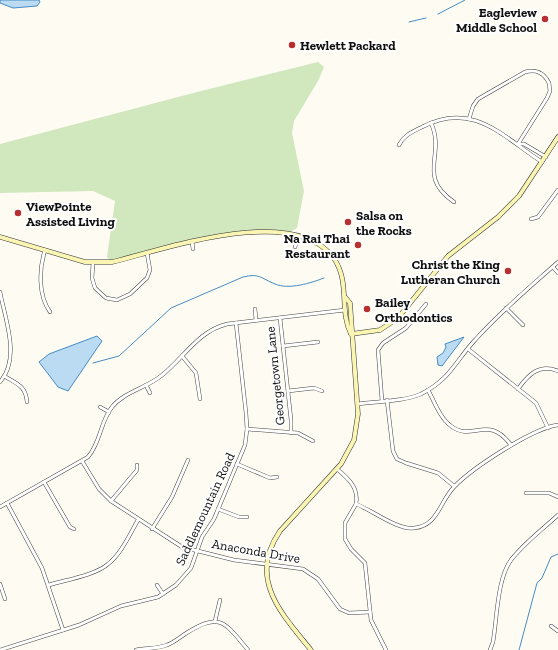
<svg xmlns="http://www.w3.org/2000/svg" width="558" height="650" viewBox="0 0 558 650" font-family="'Zilla Slab',serif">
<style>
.green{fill:#d1e7bd}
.water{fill:#badbf2;stroke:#468cc5}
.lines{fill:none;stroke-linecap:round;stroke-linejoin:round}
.stream{stroke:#468cc5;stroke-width:1}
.minor-casing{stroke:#424242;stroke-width:4}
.secondary-casing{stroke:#313131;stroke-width:5}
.minor{stroke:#fff;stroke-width:3}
.secondary{stroke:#faf5b2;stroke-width:4}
.poi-dot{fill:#b7302f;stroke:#fff;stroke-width:1.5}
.labels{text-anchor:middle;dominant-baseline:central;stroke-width:4;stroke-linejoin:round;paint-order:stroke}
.poi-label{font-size:13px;font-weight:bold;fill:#0f0f0f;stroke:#fff;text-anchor:start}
.street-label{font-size:13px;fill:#0f0f0f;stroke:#fff}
</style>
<rect width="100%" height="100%" fill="#fefcf2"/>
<polygon class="green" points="318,62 324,67 318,81 294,121 292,133 304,191 297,228 289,233 233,233 112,262 107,257 115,201 93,191 0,193 0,144 197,92"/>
<g class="water">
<polygon points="0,0 39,0 40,2 37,6 13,8 0,3"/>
<polygon points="97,336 102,341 68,391 58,387 39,362 49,354"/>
<polygon points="464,337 442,366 438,365 437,357 443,353 446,347 445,344"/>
</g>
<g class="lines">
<g class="stream">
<polyline points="438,14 465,0"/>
<polyline points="409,22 426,18"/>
<path d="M 93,363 L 119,356 L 171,308 L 243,277 C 260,273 260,278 275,284 C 289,290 311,283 324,278"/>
<polyline points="519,650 537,583 542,578 551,557 558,554"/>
</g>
<defs>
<g id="minor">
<path d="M 469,119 L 473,106 L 478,99 L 525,72 C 537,69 544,73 549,83 L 550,91 L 547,98 L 518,144"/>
<path d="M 431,123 C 446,155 416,176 454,202"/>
<polyline points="518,144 524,144 546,157"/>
<path d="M 399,145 C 404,135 412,132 422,127 C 473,100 503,137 542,162"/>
<polyline points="531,219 538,217 558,190"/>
<polyline points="192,242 193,249"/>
<polyline points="295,247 298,236"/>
<path d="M 45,250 C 39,269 38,295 50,312"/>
<polyline points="93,263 92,278 95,288 106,298 117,300 130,294 147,278 150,270 147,253"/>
<polyline points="553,267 558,273"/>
<path d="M 0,292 C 5,319 21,358 0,382"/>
<polyline points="506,308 523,325"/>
<polyline points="255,309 256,320"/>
<polyline points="280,318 291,420 291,433"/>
<polyline points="283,346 318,342"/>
<polyline points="468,349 536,403 548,428"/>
<polyline points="182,356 196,373 200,399"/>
<path d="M 4,376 C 17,384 26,386 27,402"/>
<polyline points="146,385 150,393"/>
<path d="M 518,389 C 528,375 539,363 558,371"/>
<path d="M 428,390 C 434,401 440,418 451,426 C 473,443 487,413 511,445"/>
<polyline points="288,391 314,388 322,391"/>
<polyline points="387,400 393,451 397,459 406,463 438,473 454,486"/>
<polyline points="382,401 378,350 383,343 406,328 426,304"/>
<path d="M 358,404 C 378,401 402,402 421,394 C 451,379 455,361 476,339 C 501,311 530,287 558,262"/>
<polyline points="100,407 109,412"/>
<polyline points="247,429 298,433 313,441"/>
<polyline points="82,461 99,489 111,501 182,547 234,560 303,569 318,579 340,609 349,613 370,612"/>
<polyline points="237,464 270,478 277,477"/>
<path d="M 337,469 C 349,479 359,488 356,504"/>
<polyline points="44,482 70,527 74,529"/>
<polyline points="526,493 549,493 558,497"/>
<polyline points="111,501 137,470 137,465"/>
<polyline points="7,503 42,568 63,630"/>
<path d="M 0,507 L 88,457 C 101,442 100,422 112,407 C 124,392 146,388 161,376 C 183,359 198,331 227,324 L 345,310"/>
<polyline points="218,509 239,517 247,517"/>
<polyline points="152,529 172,497 188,460"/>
<polyline points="0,584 5,599"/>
<path d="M 49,585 C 65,580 96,575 108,564 C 121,554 130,534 138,520"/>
<polyline points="157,585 163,594"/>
<polyline points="215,621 220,600"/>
<polyline points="551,626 558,631"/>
<polyline points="0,650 79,625 121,606 158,597 176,585 191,568 202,537 214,519 245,445 247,429 246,413 236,323"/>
<path d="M 136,650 C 146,648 157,649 167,645 C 173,643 179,638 185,634 C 220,612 224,621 248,650"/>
<path d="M 386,650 L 371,620 L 365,563 L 351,549 L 345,539 L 345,523 L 356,504 C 372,510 397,530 414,528 C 438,526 440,501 454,487 C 472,468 533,428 558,425"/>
<path d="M 490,650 L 493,642 C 497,619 497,579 511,560 C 524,543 543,529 558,515"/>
</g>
<g id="secondary">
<path d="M 0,237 L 85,262 L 112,262 C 166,249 297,202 335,260 C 350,284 339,310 351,334"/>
<polyline points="351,334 380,330 398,318 448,256 498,217 519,196 558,137"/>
<path d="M 311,650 C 282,614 247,579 280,531 L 341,464 L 354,440 L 358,414 L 350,303 L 345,297"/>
</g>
</defs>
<use href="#minor" class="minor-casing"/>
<use href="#secondary" class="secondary-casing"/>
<use href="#minor" class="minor"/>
<use href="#secondary" class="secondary"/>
</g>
<g class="poi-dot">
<circle cx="545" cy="19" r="4"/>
<circle cx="292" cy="45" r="4"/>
<circle cx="18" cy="213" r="4"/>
<circle cx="348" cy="222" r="4"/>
<circle cx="358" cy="245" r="4"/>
<circle cx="508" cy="271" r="4"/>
<circle cx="367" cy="309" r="4"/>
</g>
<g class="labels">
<g class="poi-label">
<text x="537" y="12" text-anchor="end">Eagleview<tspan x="537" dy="15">Middle School</tspan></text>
<text x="300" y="45">Hewlett Packard</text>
<text x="26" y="206">ViewPointe<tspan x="26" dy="15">Assisted Living</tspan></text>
<text x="356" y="215">Salsa on<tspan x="356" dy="15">the Rocks</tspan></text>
<text x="350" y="238" text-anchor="end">Na Rai Thai<tspan x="350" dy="15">Restaurant</tspan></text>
<text x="500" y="264" text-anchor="end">Christ the King<tspan x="500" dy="15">Lutheran Church</tspan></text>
<text x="375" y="302">Bailey<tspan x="375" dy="15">Orthodontics</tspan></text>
</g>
<g class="street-label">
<text transform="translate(275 376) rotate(-96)">Georgetown Lane</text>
<text transform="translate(205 509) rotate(-65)">Saddlemountain Road</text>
<text transform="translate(256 551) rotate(10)">Anaconda Drive</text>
</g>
</g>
</svg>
